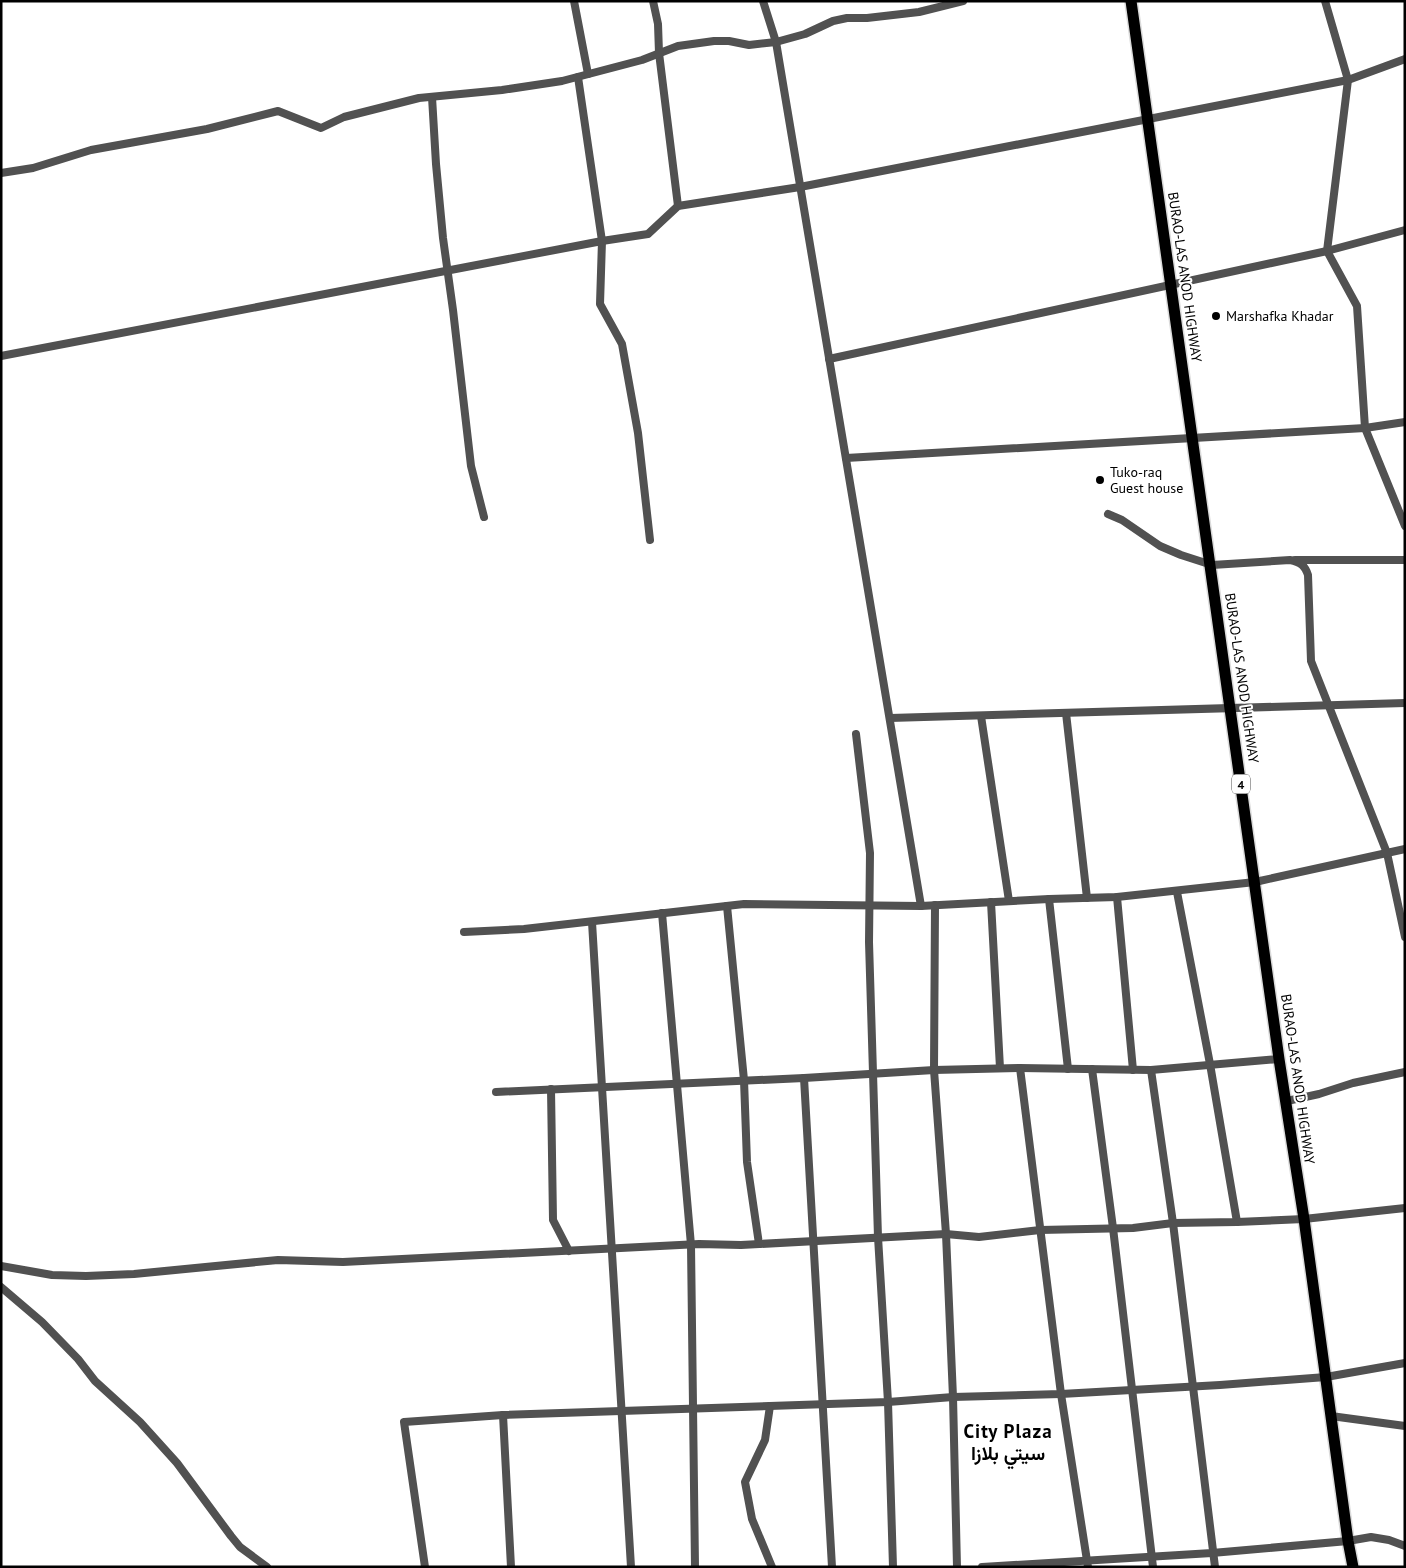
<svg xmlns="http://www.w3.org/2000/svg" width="1406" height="1568" viewBox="0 0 1406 1568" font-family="'PT Sans',Vazirmatn,sans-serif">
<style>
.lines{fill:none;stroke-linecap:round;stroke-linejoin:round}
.highway-casing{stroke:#dbdbdb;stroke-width:14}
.minor{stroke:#515151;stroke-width:8}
.highway{stroke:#000;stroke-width:11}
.poi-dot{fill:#000;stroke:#fff;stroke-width:2}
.labels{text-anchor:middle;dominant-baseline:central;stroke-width:4;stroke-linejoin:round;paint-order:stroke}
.shield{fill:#fff;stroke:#4c4c4c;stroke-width:1}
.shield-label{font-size:12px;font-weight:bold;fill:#000}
.street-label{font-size:14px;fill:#000;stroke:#fff}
.poi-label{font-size:14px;fill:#000;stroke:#fff;text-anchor:start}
.district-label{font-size:19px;font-weight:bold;letter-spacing:1px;fill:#000;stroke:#fff}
</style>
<rect width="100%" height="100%" fill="#fff"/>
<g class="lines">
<defs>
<polyline id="highway" points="1131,1 1279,1059 1304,1219 1348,1541 1353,1567"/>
</defs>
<use href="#highway" class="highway-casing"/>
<g class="minor">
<polyline points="574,1 588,74"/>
<polyline points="653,1 658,24 659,53 678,206"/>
<polyline points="763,1 776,42 921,906"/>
<polyline points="1325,1 1348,80 1327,251 1357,306 1365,428 1405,526"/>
<polyline points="578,77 602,241 648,234 678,206 800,187 1348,80 1405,59"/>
<polyline points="432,97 436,164 443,238 453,310 471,466 484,517"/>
<polyline points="1,173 33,168 91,150 207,129 278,111 321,128 344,117 419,98 502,90 562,81 642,60 678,46 714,41 729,41 749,45 776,42 805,34 833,21 847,18 867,18 919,12 963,1"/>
<polyline points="1,356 602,241 600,304 622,344 638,433 650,540"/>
<polyline points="829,359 1327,251 1405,230"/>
<polyline points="846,458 1365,428 1405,422"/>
<path d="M 1108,514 L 1122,520 L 1160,546 L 1181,555 L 1212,565 L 1290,560 C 1301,562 1305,566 1308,575 L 1311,661 L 1387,853 L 1405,937"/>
<polyline points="1295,560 1405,560"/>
<polyline points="1066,713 1087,898"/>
<polyline points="981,716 1009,901"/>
<polyline points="890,718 1405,703"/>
<polyline points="856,734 870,853 869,942 878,1237 888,1402 893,1567"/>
<polyline points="1177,892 1210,1064 1237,1222"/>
<polyline points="1117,897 1133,1070"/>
<polyline points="1049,899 1068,1069"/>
<polyline points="991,902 1000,1068"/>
<polyline points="935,905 934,1070 946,1234 953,1397 957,1567"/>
<polyline points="727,906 744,1080 747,1162 759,1244"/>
<polyline points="662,913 691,1245 695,1567"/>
<polyline points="592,922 631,1567"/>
<polyline points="464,932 524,929 744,904 921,906 1049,899 1117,897 1255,882 1405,849"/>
<polyline points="1020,1068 1061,1394 1088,1567"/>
<polyline points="1092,1069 1113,1228 1153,1567"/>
<polyline points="1151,1070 1173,1223 1215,1567"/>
<polyline points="804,1078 934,1070 1020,1068 1151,1070 1279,1059"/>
<polyline points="551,1089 553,1220 569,1251"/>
<polyline points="496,1092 804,1078 832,1567"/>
<polyline points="1287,1101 1319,1094 1353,1083 1405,1072"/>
<polyline points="1,1266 52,1275 86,1276 134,1274 278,1260 343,1262 699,1244 741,1245 946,1234 979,1237 1040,1230 1133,1228 1173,1223 1237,1222 1304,1219 1405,1208"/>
<polyline points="1,1287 42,1322 78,1359 95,1381 140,1422 177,1463 231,1536 240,1547 267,1567"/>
<polyline points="770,1406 765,1440 745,1482 752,1519 772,1567"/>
<polyline points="503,1415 511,1567"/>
<polyline points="1331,1416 1405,1426"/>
<polyline points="425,1567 404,1422 503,1415 888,1402 953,1397 1061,1394 1220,1385 1326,1377 1405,1363"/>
<polyline points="982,1567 1212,1553 1348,1541 1371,1537 1389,1540 1405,1546"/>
</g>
<use href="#highway" class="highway"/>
</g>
<g class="poi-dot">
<circle cx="1216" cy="316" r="5"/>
<circle cx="1100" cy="480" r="5"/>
</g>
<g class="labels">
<rect class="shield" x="1232" y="774.5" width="18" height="19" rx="4"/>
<g class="shield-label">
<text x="1241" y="784">4</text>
</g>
<g class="street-label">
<text transform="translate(1185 277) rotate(82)">BURAO-LAS ANOD HIGHWAY</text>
<text transform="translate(1242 678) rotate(82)">BURAO-LAS ANOD HIGHWAY</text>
<text transform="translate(1298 1079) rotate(82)">BURAO-LAS ANOD HIGHWAY</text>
</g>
<g class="poi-label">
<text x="1226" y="316">Marshafka Khadar</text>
<text x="1110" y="472">Tuko-raq<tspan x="1110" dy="16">Guest house</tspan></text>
</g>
<g class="district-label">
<text x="1008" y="1431">City Plaza<tspan x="1008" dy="22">سيتي بلازا</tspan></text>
</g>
</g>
<rect width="1406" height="1568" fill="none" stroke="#000000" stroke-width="5"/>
</svg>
